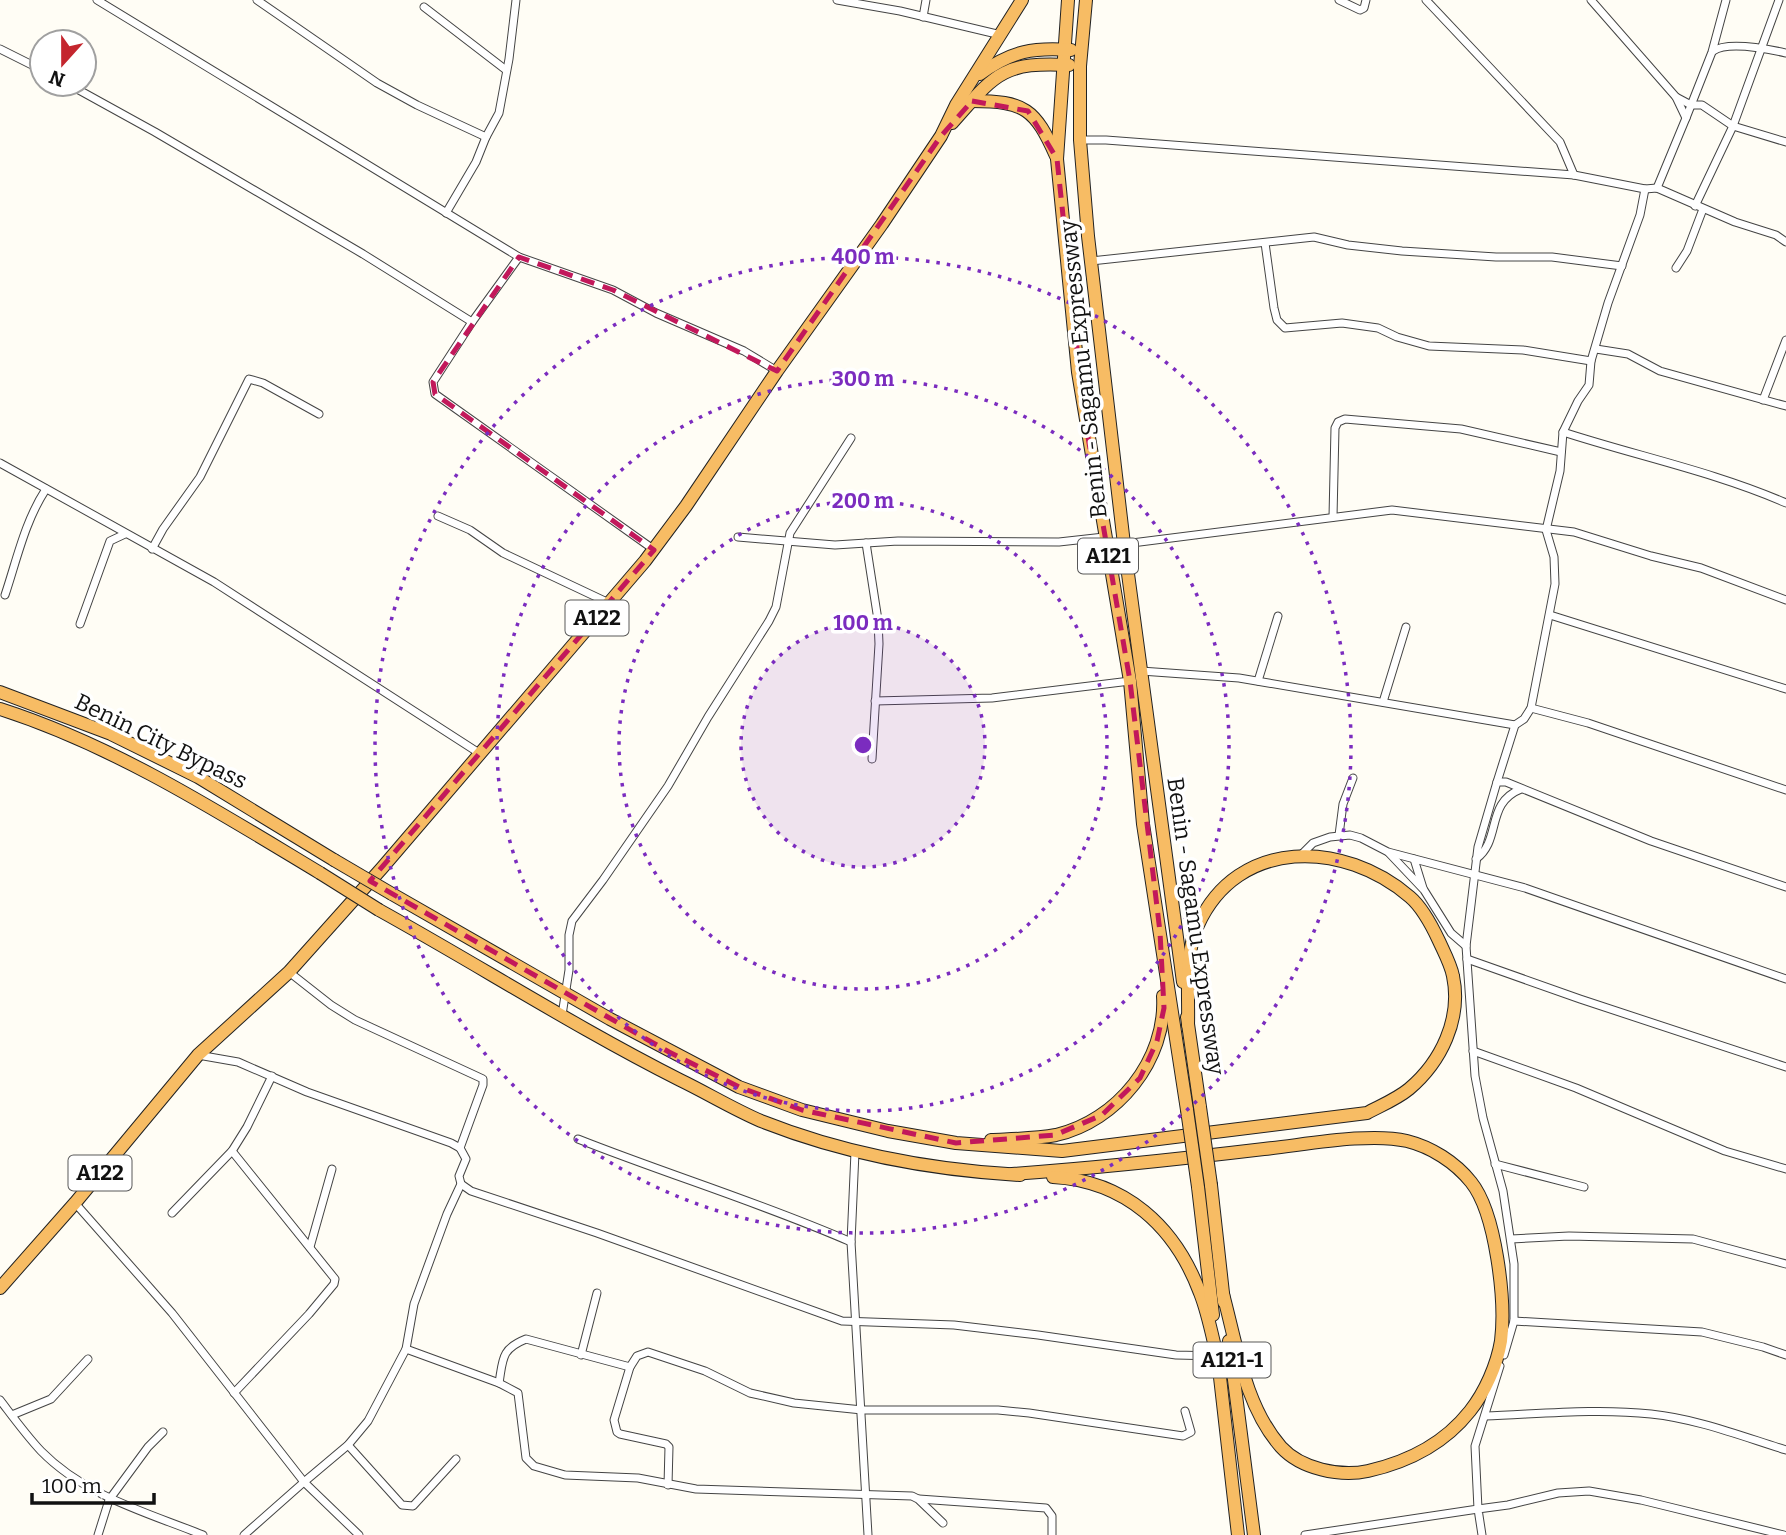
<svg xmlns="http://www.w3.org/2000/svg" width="1786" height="1535" viewBox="0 0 1786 1535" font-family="Bitter,serif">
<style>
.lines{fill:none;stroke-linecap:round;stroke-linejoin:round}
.minor-casing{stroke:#444;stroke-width:9}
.trunk-casing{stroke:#222;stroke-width:14}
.minor{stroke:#fff;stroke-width:7}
.trunk{stroke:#f7bc64;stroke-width:12}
.trunk-bridge-casing{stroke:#222;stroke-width:14;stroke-linecap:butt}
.trunk-bridge{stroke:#f7bc64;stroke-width:12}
.marked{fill:none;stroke:#c2185b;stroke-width:5;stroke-dasharray:14 9;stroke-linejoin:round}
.ring{fill:none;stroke:#7b2cbf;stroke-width:3.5;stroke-dasharray:3.5 7}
.labels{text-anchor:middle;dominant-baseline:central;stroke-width:7;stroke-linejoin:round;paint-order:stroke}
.shield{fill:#fff;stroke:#585858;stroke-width:2}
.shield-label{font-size:21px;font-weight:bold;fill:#111}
.street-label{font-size:23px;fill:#111;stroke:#fff}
.centre{fill:#7b2cbf;stroke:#fff;stroke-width:3.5}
.ring-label{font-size:21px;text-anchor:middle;font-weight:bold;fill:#7b2cbf;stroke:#fff;stroke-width:7;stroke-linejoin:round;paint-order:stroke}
</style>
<rect width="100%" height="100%" fill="#fffdf5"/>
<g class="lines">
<defs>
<g id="minor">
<polyline points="97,0 519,257 613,290 656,313 744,351 777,371"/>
<polyline points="257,0 377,83 417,105 486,137"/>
<polyline points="837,0 900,11 1001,35"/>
<polyline points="1339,0 1360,10 1364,8 1366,0"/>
<polyline points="1426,0 1560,142 1574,175"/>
<polyline points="1591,0 1676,97 1686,118 1657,188"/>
<polyline points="424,7 506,70"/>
<polyline points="923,17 926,0"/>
<polyline points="0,49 42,70"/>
<path d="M 1713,51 C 1728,41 1768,49 1786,53"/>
<polyline points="68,84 155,132 363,254 472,322"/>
<polyline points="1676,97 1691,105 1702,105 1733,126 1786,142"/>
<polyline points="1686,118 1712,52 1726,0"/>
<polyline points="1080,140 1106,140 1574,175 1645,189 1657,188 1735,222 1776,235 1786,242"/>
<polyline points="1695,206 1733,126 1779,0"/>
<polyline points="446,213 476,162 486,137 499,113 509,59 516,0"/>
<polyline points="1265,243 1274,308 1277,320 1285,328 1342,323 1378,328 1397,337 1429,346 1523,350 1591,361"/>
<polyline points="519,257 472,322 433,382 435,394 653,549"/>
<polyline points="1091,261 1314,237 1348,245 1402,251 1496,257 1552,257 1622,266"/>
<polyline points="1676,268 1687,251 1703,209"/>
<polyline points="1596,349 1628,354 1660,371 1786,406"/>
<polyline points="1763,400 1786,340"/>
<path d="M 1563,432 C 1637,456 1715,472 1786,503"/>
<polyline points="0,463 214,582 479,753"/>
<polyline points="438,516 470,530 503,553 609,603"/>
<polyline points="1333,517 1335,428 1338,422 1345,419 1461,429 1561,452"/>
<polyline points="738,537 835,545 898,541 1059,542 1104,537"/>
<polyline points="866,543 878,620 879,644 872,759"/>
<polyline points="1124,544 1392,510 1574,532 1651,556 1701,568 1786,600"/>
<polyline points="152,549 163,529 200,477 249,379 263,383 319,414"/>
<path d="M 5,595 C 17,559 25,521 46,489"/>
<polyline points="1550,615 1786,689"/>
<polyline points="80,624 110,541 125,534"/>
<polyline points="1141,671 1239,678 1515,725"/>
<polyline points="1258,681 1278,616"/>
<polyline points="875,701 992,698 1130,681"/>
<polyline points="1383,702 1406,627"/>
<polyline points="1531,708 1588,723 1786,790"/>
<polyline points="1497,782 1515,725 1524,719 1531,708 1555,584 1554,557 1546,530 1560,471 1563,432 1578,401 1589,385 1591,361 1608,303 1640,215 1645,189"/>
<polyline points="1339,835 1343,804 1353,778"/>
<polyline points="1389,853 1424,890 1451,933 1466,946"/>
<polyline points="1300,856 1313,843 1330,837 1350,835 1361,838 1388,852 1525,888 1786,979"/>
<polyline points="1414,859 1423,888"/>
<path d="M 1476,859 C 1502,840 1485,803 1521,789"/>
<polyline points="1467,959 1580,999 1786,1067"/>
<polyline points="289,972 331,1005 355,1020 483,1079 483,1085 460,1148"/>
<polyline points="562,1015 569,970 569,935 572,921 603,880 668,786 708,717 769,621 776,607 790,533 851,438"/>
<polyline points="1473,1051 1576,1088 1725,1151 1786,1169"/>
<polyline points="198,1055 238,1062 307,1092 451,1143 460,1148 466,1159 459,1176 461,1184 447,1214 414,1304 406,1349 368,1421 348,1445 304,1482 359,1535"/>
<path d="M 578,1139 C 669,1175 762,1203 851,1242"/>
<polyline points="232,1151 335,1279 334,1284 309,1314 234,1393"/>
<polyline points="855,1152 851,1242 868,1535"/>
<polyline points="1495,1164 1584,1187"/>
<polyline points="461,1184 471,1191 597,1233 842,1321 954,1325 1038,1335 1176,1355 1217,1356"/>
<polyline points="75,1203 172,1313 304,1482 244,1535"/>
<polyline points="172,1213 232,1151 247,1127 272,1076"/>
<polyline points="1511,1239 1569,1236 1693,1239 1786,1264"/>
<polyline points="310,1247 332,1169"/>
<polyline points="1514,1321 1702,1332 1763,1347 1786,1355"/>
<polyline points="406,1349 499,1383 518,1393 526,1458 534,1466 565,1475 638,1478 696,1489 912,1496 918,1499 943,1523"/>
<polyline points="581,1355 597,1293"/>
<polyline points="1504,1355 1514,1321 1514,1264 1503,1191 1483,1118 1475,1076 1466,946 1478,847 1497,782 1506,782 1651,841 1786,887"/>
<polyline points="630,1367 614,1420 617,1432 620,1434 666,1444 669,1447 668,1485"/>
<path d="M 499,1383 C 503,1359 501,1349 526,1339 L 630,1367 L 637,1356 L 648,1352 L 705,1371 L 750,1393 L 794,1403 L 862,1410 L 998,1410 L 1029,1413 L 1183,1436 L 1191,1432 L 1185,1411"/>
<path d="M 0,1400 C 13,1417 26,1435 41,1451 C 85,1496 146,1512 203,1535"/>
<polyline points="12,1415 51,1399 88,1359"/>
<path d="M 1485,1416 C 1540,1414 1597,1408 1651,1414 C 1698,1419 1741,1436 1786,1450"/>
<polyline points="348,1445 402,1505 413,1506 456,1459"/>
<polyline points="919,1499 1046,1508 1052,1516 1052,1535"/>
<polyline points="98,1535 109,1500 148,1447 163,1432"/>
<polyline points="1305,1535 1478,1509 1475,1446 1500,1366"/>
<polyline points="1482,1535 1478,1509 1508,1505 1558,1493 1589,1491 1641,1500 1784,1535"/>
</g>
<g id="trunk">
<polyline points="1068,0 1057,159 1078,372 1130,681 1143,824 1187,1110"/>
<polyline points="1086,0 1080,66 1080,140 1088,236 1124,544 1183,982"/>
<path d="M 980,74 C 1011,51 1034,47 1071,50"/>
<path d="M 972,101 C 1025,101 1035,109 1056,156"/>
<path d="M 952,123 C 994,76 1001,61 1069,65"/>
<polyline points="0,692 111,734 198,777 334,860"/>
<path d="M 0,709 C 115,746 217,811 320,873"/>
<path d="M 392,894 L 610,1019 L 739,1087 L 802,1110 L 888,1131 L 956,1143 L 1062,1151 L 1367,1113 C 1380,1106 1397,1099 1409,1089 C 1441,1062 1462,1019 1453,976 C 1451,965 1444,952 1439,941 C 1432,926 1423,908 1410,897 C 1344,840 1238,837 1198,925 C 1184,955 1189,993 1188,1025"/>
<path d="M 379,910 C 480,966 577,1028 680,1080 C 707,1093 733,1109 761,1121 C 844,1154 932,1170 1020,1175"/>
<polyline points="1187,1017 1200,1107"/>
<path d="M 991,1140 C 1012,1139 1035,1139 1056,1135 C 1117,1121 1167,1060 1163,996"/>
<path d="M 1012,1174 C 1097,1168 1180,1159 1264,1149 C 1304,1145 1369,1132 1407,1141 C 1431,1147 1455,1162 1471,1182 C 1496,1213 1506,1301 1501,1341 C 1497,1365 1485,1392 1470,1411 C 1444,1444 1408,1462 1368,1471 C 1340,1477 1301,1469 1281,1447 C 1245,1406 1237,1346 1223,1294"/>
<path d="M 1053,1177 C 1125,1181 1175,1226 1200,1293 C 1208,1313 1212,1335 1217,1356"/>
<polyline points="1211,1185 1224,1302"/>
<polyline points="1198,1187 1213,1315"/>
<polyline points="0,1288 75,1203 198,1055 289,972 382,868 645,561 686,506 777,371 882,224 941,136 956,105 1022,0"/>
<polyline points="1229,1341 1254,1535"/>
<polyline points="1217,1351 1238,1535"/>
</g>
</defs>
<use href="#minor" class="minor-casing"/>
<use href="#trunk" class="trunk-casing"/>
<use href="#minor" class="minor"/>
<use href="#trunk" class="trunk"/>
<defs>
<g id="trunk-bridge">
<polyline points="334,860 392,894"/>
<polyline points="320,873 379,910"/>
<polyline points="1200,1107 1211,1185"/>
<polyline points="1187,1110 1198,1187"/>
</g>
</defs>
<use href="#trunk-bridge" class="trunk-bridge-casing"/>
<use href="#trunk-bridge" class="trunk-bridge"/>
</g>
<path class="marked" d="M 972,101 L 1028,111 L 1057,159 L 1084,414 L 1130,681 L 1160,932 L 1164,1008 L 1157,1041 L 1140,1078 L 1102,1115 L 1055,1135 L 956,1143 L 802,1110 L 739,1087 L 669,1052 L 370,881 L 654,550 L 435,394 L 433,382 L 519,257 L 613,290 L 777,371 L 941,136 Z"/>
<circle cx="863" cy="745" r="122" fill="#7b2cbf" fill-opacity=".12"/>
<g class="ring">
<circle cx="863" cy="745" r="122"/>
<circle cx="863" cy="745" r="244"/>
<circle cx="863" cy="745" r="366"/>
<circle cx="863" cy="745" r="488"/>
</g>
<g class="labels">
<g class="shield">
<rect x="1078" y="538.5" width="60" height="35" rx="5"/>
<rect x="565.5" y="600.5" width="63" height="35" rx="5"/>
<rect x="68.5" y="1155.5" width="63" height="35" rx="5"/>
<rect x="1193.5" y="1342.5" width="77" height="35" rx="5"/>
</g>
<g class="shield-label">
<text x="1108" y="556">A121</text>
<text x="597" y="618">A122</text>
<text x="100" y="1173">A122</text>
<text x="1232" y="1360">A121-1</text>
</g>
<g class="street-label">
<text transform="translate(1083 369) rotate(-96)">Benin - Sagamu Expressway</text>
<text transform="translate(161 741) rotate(26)">Benin City Bypass</text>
<text transform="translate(1196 926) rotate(82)">Benin - Sagamu Expressway</text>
</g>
</g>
<circle cx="863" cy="745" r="10" class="centre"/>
<g class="ring-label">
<text x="863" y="264">400 m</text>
<text x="863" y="386">300 m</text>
<text x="863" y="508">200 m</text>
<text x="863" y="630">100 m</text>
</g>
<g transform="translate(63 63) rotate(201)"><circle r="33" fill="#ffffff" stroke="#a0a0a0" stroke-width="2"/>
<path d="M0-5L12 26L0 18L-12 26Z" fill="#c4262e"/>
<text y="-10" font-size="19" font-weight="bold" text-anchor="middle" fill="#111111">N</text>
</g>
<path d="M32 1493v10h122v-10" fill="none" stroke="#111111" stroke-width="3.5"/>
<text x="42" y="1493" font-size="21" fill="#111111" stroke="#ffffff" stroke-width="5" paint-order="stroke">100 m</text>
</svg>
